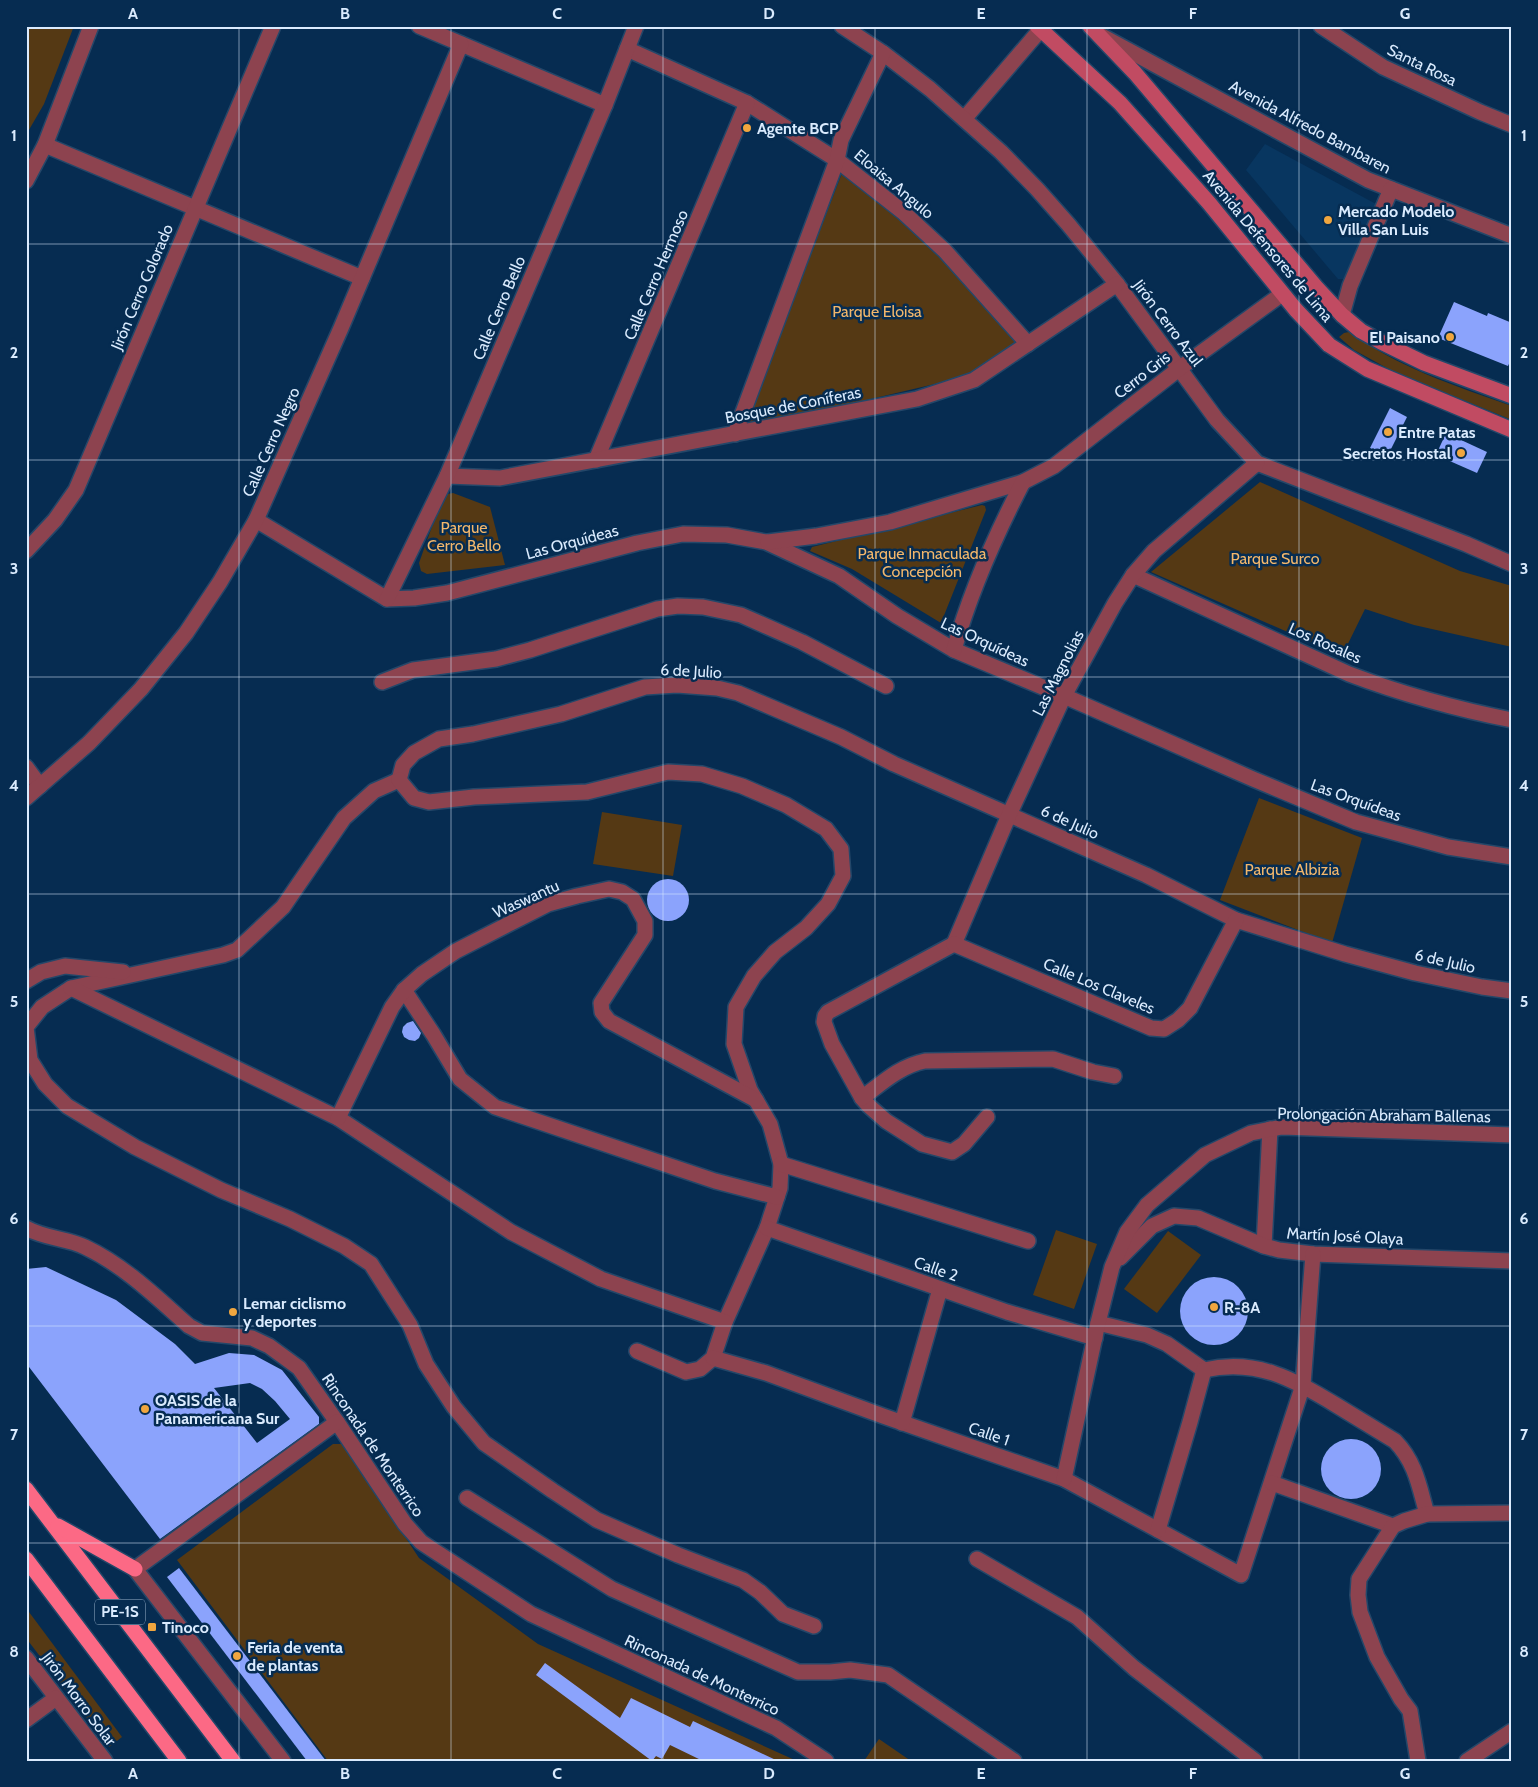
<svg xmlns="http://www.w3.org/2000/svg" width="1538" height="1787" viewBox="0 0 1538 1787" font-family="Cabin,sans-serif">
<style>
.built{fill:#083660}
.green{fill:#553914}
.building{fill:#8ba3fc;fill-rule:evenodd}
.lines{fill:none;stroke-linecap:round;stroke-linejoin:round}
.pedestrian-casing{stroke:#244769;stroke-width:18}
.minor-casing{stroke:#244769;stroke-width:18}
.tertiary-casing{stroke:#244769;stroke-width:18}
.secondary-casing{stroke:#244769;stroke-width:18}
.motorway-casing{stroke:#244769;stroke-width:18}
.pedestrian{stroke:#8d434f;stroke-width:15}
.minor{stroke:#8d434f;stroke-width:15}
.tertiary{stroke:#8d434f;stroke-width:15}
.secondary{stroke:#c14b62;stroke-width:15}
.motorway{stroke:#fc6985;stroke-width:15}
.grid{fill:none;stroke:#daebfe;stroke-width:1;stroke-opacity:0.55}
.poi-dot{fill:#f0a63f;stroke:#062c51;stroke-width:2}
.labels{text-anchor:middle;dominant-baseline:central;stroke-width:5;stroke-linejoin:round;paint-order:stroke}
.shield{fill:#062c51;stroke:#9ab2ca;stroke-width:1}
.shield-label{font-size:15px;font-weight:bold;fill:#daebfe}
.street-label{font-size:16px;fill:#daebfe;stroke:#062c51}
.poi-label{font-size:16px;font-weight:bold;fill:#daebfe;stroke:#062c51;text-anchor:start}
.park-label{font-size:16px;fill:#f3b76b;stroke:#062c51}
.neatline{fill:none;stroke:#daebfe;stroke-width:2}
.grid-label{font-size:16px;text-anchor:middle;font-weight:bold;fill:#daebfe}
</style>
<rect width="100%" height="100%" fill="#062c51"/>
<polygon class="built" points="1265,144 1376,204 1344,279 1338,279 1246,170"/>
<g class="green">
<polygon points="26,26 74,26 44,104 26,135"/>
<polygon points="842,173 906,222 962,278 1016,342 969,376 743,429"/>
<path d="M 1349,332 C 1398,367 1455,386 1512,406 L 1512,420 L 1396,373 L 1354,350 L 1339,337 L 1344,333 Z"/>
<polygon points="1260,482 1460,571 1512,586 1512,647 1414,625 1365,609 1342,656 1151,572"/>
<polygon points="453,493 490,507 505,565 427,574 421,571 419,563 441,501 448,494"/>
<polygon points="982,505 985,506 986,510 941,623 852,569 810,551 812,547"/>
<polygon points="1259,798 1362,838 1332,943 1220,900"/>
<polygon points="602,812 682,825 673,876 593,864"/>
<polygon points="1056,1230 1097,1244 1074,1309 1033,1295"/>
<polygon points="1168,1231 1201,1255 1157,1313 1124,1289"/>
<polygon points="333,1444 344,1444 419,1558 538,1644 797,1761 328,1761 177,1560"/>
<polygon points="26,1608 122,1737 109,1747 26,1638"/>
<polygon points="879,1739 911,1761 864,1761"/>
</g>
<g class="building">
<polygon points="1454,302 1487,316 1488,313 1512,323 1512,357 1508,366 1438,338"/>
<polygon points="1390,408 1407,417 1387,457 1370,448"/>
<polygon points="1446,433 1487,452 1477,473 1436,455"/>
<circle cx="668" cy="900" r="21"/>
<polygon points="413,1021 421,1033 419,1038 415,1041 409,1040 404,1037 402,1032 403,1027 407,1023"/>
<path d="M 46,1267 L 116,1300 L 175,1344 L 195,1364 L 229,1353 L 254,1355 L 282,1370 L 319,1417 L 319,1424 L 160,1539 L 26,1363 L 26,1269 ZM 250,1383 L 262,1389 L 275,1401 L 290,1419 L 257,1443 L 214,1388 Z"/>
<circle cx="1214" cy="1311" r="34"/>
<circle cx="1351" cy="1469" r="30"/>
<polygon points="179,1568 307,1736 326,1761 307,1761 167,1577"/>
<polygon points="545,1663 620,1718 631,1698 690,1727 693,1721 778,1761 703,1761 670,1745 662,1759 656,1756 652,1761 536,1675"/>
</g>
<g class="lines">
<defs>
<g id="pedestrian">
<polyline points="964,119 1041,29"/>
<polyline points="45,145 362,278"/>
<polyline points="382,682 413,670 496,659 530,650 657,609 678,606 703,607 741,615 802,642 886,686"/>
</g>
<g id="minor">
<polyline points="419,26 605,105"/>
<polyline points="842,26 883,53 930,89 1001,152 1037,189 1068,224 1117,284 1217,420 1257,463 1466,544 1512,564"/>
<polyline points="1321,26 1383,67 1480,112 1512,125"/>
<polyline points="1100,35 1368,180 1512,236"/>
<polyline points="627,49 747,103 837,160 903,212 945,251 1028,344"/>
<polyline points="26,181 45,145 91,26"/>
<polyline points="1342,315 1350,286 1391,189"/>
<polyline points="735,434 837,160 841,140 883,53"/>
<polyline points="596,460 747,103"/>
<polyline points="447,476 500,478 917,399 974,380 1117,284"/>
<polyline points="256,520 387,599 414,598 447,593 637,543 683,534 727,535 766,542 839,576 897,616 954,650 1064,696 1253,779 1356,822 1448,847 1512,857"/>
<polyline points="768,542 816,536 890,522 1023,482 1054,466 1180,368 1282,294"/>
<polyline points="26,551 55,520 76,490 273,26"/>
<path d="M 1133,575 L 1349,674 C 1402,694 1456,709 1512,720"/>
<polyline points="387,599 447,476 605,105 636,26"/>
<path d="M 954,650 C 970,592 995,536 1023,482"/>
<polyline points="26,767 40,786"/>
<polyline points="399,780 374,791 344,818 283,907 237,950 223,955 71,988 42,1007 26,1027 30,1060 45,1084 67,1106 135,1147 221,1190 290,1219 344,1246 371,1264 410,1325 426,1364 437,1381 454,1407 484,1443 553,1491 597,1520 678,1555 743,1580 760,1592 783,1614 814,1626"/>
<polyline points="399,780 403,765 414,753 439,739 473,734 561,714 645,687 677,685 717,688 738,693 841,737 894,764 1146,875 1236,920 1345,954 1415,973 1482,987 1512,991"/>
<polyline points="399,780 414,798 429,802 474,797 587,792 668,772 702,774 742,786 786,805 826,829 841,849 843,876 828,904 806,928 775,952 754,976 736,1007 734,1044 750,1090 770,1124 781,1164 780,1188 767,1228 725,1322 713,1358 700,1369 686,1372 637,1351"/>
<polyline points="26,798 89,743 141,689 186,633 220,582 256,520 341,328 461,44"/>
<polyline points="954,944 1009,815 1064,696 1115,603 1133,575 1154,551 1257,463"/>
<polyline points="954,944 828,1012 825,1016 824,1022 832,1044 862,1098 869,1106 886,1121 922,1144 952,1152 964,1144 987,1117"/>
<polyline points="954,944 1151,1028 1164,1029 1178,1020 1190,1008 1236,920"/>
<polyline points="26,981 41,972 65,966 123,972"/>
<polyline points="71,988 338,1118 511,1232 601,1279 725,1322"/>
<polyline points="404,990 433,1034 460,1079 495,1107 715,1181 777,1197"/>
<path d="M 862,1098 C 882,1083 900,1066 925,1061 L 1053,1059 L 1093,1072 L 1114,1076"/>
<polyline points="338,1118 392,1007 404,990 422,974 456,951 548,904 577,896 609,889 622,892 633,899 645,921 645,935 601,1003 602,1012 609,1021 756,1100"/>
<polyline points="781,1164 1028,1241"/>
<path d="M 26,1228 C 46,1239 67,1238 85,1247 C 125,1266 156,1297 189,1326 L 202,1333 L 252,1338 L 269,1346 L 299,1368 L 337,1422 L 405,1524 L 421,1542 L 433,1550 L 531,1614 L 776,1728 L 826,1761"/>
<polyline points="767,1228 1007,1312 1095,1338"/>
<polyline points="1264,1246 1270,1129"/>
<polyline points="1120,1258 1152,1226 1174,1216 1198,1218 1264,1246 1279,1250 1313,1254 1512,1261"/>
<path d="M 1098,1323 L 1147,1335 L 1167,1344 L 1204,1370 C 1256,1358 1293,1379 1336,1405 C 1356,1417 1375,1429 1395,1441 C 1416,1463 1419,1486 1427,1514"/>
<polyline points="713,1358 766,1373 883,1416 1064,1479 1241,1575 1303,1385 1313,1254"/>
<polyline points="902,1423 940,1289"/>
<polyline points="1064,1479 1098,1323 1112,1267 1127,1232 1147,1205 1205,1155 1251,1133 1282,1127 1512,1135"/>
<polyline points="1272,1483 1393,1526"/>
<polyline points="467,1498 612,1589 798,1672 830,1672 850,1670 888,1675 1014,1761"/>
<polyline points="1158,1530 1190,1422 1204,1370"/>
<polyline points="977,1559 1077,1617 1134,1668 1255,1761"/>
<polyline points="135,1569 337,1422"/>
<polyline points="1418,1761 1410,1711 1401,1699 1377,1657 1360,1612 1358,1595 1359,1579 1393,1526 1404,1521 1427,1514 1512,1513"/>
<polyline points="1467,1761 1512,1731"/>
</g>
<g id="tertiary">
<polyline points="135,1569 283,1761"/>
<polyline points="26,1658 105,1761"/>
<polyline points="26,1720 56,1698"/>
</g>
<g id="secondary">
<polyline points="1037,26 1120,103 1209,203 1296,310 1329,345 1367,369 1512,430"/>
<polyline points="1090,26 1135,73 1316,287 1342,315 1361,331 1381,342 1424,363 1512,396"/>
</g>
<g id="motorway">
<polyline points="26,1489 233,1761"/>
<polyline points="58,1526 135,1569"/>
<polyline points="26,1559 179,1761"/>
</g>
</defs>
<use href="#pedestrian" class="pedestrian-casing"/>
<use href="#minor" class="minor-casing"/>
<use href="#tertiary" class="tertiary-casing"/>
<use href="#secondary" class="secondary-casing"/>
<use href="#motorway" class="motorway-casing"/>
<use href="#pedestrian" class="pedestrian"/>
<use href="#minor" class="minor"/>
<use href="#tertiary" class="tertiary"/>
<use href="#secondary" class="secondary"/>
<use href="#motorway" class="motorway"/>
</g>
<path class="grid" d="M 239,26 L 239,1761M 451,26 L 451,1761M 663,26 L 663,1761M 875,26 L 875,1761M 1087,26 L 1087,1761M 1299,26 L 1299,1761M 26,244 L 1512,244M 26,460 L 1512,460M 26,677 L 1512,677M 26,894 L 1512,894M 26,1110 L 1512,1110M 26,1326 L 1512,1326M 26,1543 L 1512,1543"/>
<g class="poi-dot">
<circle cx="747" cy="128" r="5"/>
<circle cx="1328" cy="220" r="5"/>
<circle cx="1450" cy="337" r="5"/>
<circle cx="1388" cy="432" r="5"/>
<circle cx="1461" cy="453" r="5"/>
<circle cx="1214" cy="1307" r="5"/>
<circle cx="233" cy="1312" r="5"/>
<circle cx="145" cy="1409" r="5"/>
<rect x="147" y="1622" width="10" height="10" rx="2.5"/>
<circle cx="237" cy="1656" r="5"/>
</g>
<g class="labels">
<rect class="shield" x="95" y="1599.5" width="50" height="25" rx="4"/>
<g class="shield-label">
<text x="120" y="1612">PE-1S</text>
</g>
<g class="street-label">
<text transform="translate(1422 65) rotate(26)">Santa Rosa</text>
<text transform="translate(1310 127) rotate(28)">Avenida Alfredo Bambaren</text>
<text transform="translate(894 184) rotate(40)">Eloaisa Angulo</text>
<text transform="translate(1268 246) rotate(50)">Avenida Defensores de Lima</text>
<text transform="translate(656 275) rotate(-67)">Calle Cerro Hermoso</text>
<text transform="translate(142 287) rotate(-67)">Jirón Cerro Colorado</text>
<text transform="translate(499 308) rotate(-67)">Calle Cerro Bello</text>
<text transform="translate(1168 323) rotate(53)">Jirón Cerro Azul</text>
<text transform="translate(1142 375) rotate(-38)">Cerro Gris</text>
<text transform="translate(793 405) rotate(-11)">Bosque de Coníferas</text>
<text transform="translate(271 442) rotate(-66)">Calle Cerro Negro</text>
<text transform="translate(572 542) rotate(-15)">Las Orquídeas</text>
<text transform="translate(985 642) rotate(25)">Las Orquídeas</text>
<text transform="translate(1325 643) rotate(24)">Los Rosales</text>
<text transform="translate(691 671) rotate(3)">6 de Julio</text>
<text transform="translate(1058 673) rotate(-63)">Las Magnolias</text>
<text transform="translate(1356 800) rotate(20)">Las Orquídeas</text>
<text transform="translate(1070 822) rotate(24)">6 de Julio</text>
<text transform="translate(526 899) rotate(-24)">Waswantu</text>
<text transform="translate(1445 961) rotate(13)">6 de Julio</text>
<text transform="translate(1099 986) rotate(23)">Calle Los Claveles</text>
<text transform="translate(1384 1115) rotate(1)">Prolongación Abraham Ballenas</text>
<text transform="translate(1345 1236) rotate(3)">Martín José Olaya</text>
<text transform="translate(936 1269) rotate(19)">Calle 2</text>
<text transform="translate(989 1434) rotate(19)">Calle 1</text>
<text transform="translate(373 1445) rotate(56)">Rinconada de Monterrico</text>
<text transform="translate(702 1675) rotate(25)">Rinconada de Monterrico</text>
<text transform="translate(79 1699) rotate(53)">Jirón Morro Solar</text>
</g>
<g class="poi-label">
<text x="757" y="128">Agente BCP</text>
<text x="1338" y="211">Mercado Modelo<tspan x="1338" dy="18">Villa San Luis</tspan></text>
<text x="1440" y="337" text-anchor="end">El Paisano</text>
<text x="1398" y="432">Entre Patas</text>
<text x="1451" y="453" text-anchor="end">Secretos Hostal</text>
<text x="243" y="1303">Lemar ciclismo<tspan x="243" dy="18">y deportes</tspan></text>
<text x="1224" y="1307">R-8A</text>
<text x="155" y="1400">OASIS de la<tspan x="155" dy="18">Panamericana Sur</tspan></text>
<text x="162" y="1627">Tinoco</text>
<text x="247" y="1647">Feria de venta<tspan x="247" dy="18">de plantas</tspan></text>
</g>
<g class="park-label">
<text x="877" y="311">Parque Eloisa</text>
<text x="464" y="527">Parque<tspan x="464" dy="18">Cerro Bello</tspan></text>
<text x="922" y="553">Parque Inmaculada<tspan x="922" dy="18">Concepción</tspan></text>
<text x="1275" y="558">Parque Surco</text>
<text x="1292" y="869">Parque Albizia</text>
</g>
</g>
<rect width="1538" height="1787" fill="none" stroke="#062c51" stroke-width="55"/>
<rect x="28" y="28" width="1482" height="1732" class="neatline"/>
<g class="grid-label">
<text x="133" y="19">A</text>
<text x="345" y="19">B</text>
<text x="557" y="19">C</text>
<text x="769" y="19">D</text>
<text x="981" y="19">E</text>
<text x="1193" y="19">F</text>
<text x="1405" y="19">G</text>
<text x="14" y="141">1</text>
<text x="1524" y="141">1</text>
<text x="14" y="358">2</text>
<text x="1524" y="358">2</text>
<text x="14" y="574">3</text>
<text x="1524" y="574">3</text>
<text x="14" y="791">4</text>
<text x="1524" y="791">4</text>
<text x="14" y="1007">5</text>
<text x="1524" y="1007">5</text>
<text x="14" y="1224">6</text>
<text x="1524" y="1224">6</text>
<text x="14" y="1440">7</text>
<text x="1524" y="1440">7</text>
<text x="14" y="1657">8</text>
<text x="1524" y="1657">8</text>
<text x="133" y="1779">A</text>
<text x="345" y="1779">B</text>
<text x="557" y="1779">C</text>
<text x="769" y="1779">D</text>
<text x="981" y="1779">E</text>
<text x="1193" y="1779">F</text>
<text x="1405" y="1779">G</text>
</g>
</svg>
